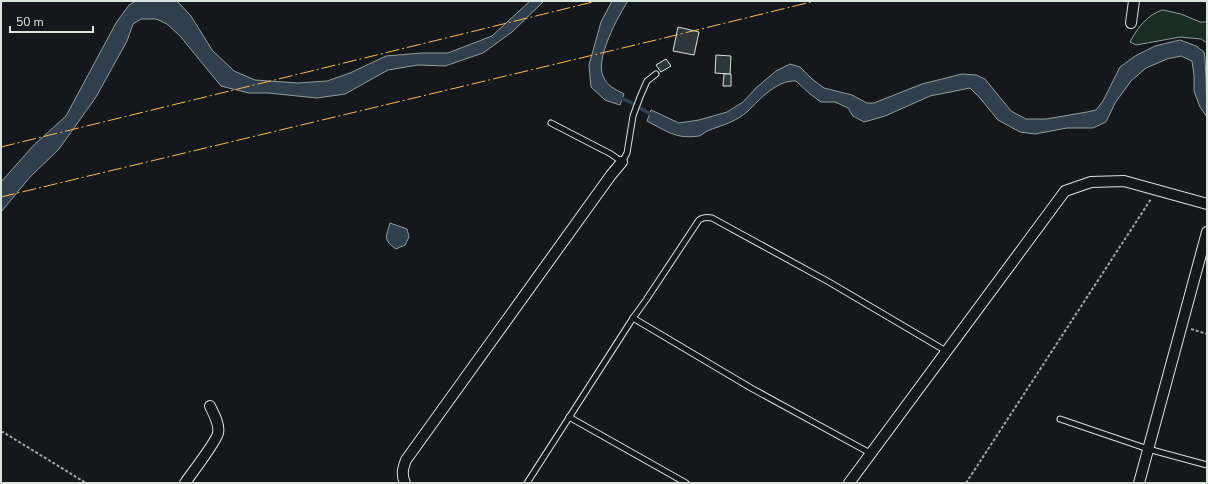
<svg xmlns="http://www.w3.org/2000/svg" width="1208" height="484" viewBox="0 0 1208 484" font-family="'Nunito Sans',sans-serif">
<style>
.green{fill:#1a2d24;stroke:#939e99}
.water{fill:#2f3f4d;stroke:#939e99}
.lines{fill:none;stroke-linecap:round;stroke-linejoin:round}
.stream{stroke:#2f3f4d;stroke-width:3.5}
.building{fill:#2c363c;stroke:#d8e6dc}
.lane-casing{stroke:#d8e6dc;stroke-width:7}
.street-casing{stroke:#d8e6dc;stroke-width:12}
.path{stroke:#9da8a2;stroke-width:2;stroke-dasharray:3 2;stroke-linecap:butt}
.lane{stroke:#14181c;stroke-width:5}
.street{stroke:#14181c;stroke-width:10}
.power{stroke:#ffb74d;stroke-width:1;stroke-dasharray:14 3 2 3;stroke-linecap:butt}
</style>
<rect width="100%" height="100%" fill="#14181c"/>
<path class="green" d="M 1163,10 L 1181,14 L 1200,22 L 1207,22 L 1207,43 L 1201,39 L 1180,37 L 1136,45 L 1130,42 C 1137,28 1148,14 1163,10 Z"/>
<g class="water">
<polygon points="136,1 175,1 178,2 191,16 212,50 234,71 255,80 298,83 327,81 350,73 386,56 422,53 448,53 492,36 530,1 544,1 512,32 483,53 445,66 418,65 388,70 345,94 317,98 268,93 249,93 221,86 180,36 167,24 156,19 141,19 133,24 127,41 96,97 59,149 30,177 1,212 1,182 33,146 66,116 116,23 129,5"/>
<path d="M 612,1 L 628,1 C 618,16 595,59 603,76 C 607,86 615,89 624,94 L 620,105 L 605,100 L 591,87 L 589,65 L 601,22 Z"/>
<path d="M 1180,40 L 1196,46 L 1204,52 C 1206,61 1205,68 1206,78 C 1206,91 1207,104 1207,117 L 1200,107 L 1194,91 L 1194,75 L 1192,61 L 1181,56 L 1167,59 L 1146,68 L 1131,81 L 1115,103 L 1106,122 L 1093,128 L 1067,128 L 1035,134 L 1020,132 L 998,120 L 980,98 L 970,88 L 930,96 L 885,116 L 864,122 L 853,116 L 848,108 L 835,102 L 821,102 L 810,94 L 796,81 C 777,80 761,98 748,111 C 736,122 722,125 707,131 C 704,133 702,135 699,136 C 694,137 685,137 680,136 C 669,134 657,126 647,121 L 651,110 L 679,123 L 699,120 L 727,112 L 743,102 L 757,87 L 776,71 L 790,64 L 800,67 L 812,79 L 824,88 L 852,95 L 867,103 L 874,103 L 922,84 L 962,74 L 976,75 L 985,79 L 1011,111 L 1026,119 L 1046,119 L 1087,112 L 1096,110 L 1103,101 L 1120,67 L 1135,56 L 1155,46 Z"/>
<path d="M 390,223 L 407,229 L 409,237 L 405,245 L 396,249 C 383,240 386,237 390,223 Z"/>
</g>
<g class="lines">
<polyline class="stream" points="619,98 628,101 652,115"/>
</g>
<g class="building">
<polygon points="678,27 699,32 694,55 673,51"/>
<polygon points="716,55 731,56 730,74 715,73"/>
<polygon points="666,59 671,66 661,72 656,65"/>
<polygon points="724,74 731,74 731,86 723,86"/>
</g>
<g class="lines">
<defs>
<g id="lane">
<polyline points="551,123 611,154 622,162 627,153 633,116 640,97 647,81 656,74"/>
<polyline points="633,318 751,388 870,453"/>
<polyline points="569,417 686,483"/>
<polyline points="1060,419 1148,449 1207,465"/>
<path d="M 527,483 L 633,318 L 646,300 L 699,220 C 703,217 707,217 712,218 L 829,282 L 946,351"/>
</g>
<g id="street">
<polyline points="1131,23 1134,1"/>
<path d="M 185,483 C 191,474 217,441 218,433 C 220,424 213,413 210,406"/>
<path d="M 405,483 C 401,474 403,468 406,460 L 611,175 L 622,162"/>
<polyline points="849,483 1065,191 1091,182 1124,181 1207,204"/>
<polyline points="1139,483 1207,232"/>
</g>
</defs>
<use href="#lane" class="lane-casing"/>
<use href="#street" class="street-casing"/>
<g class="path">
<polyline points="1191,329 1207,334"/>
<polyline points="1,432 3,432 86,483"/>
<polyline points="966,483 1151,199"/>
</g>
<use href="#lane" class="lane"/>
<use href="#street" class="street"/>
<g class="power">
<polyline points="1,147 597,1"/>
<polyline points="1,197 660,39 815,1"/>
</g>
</g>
<rect width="1208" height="484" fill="none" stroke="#d8e6dc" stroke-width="4"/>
<path d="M10 26v6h83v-6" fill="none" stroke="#d8e6dc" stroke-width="2"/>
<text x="16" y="26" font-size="12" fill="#d8e6dc" stroke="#14181c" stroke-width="3" paint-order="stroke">50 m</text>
</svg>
